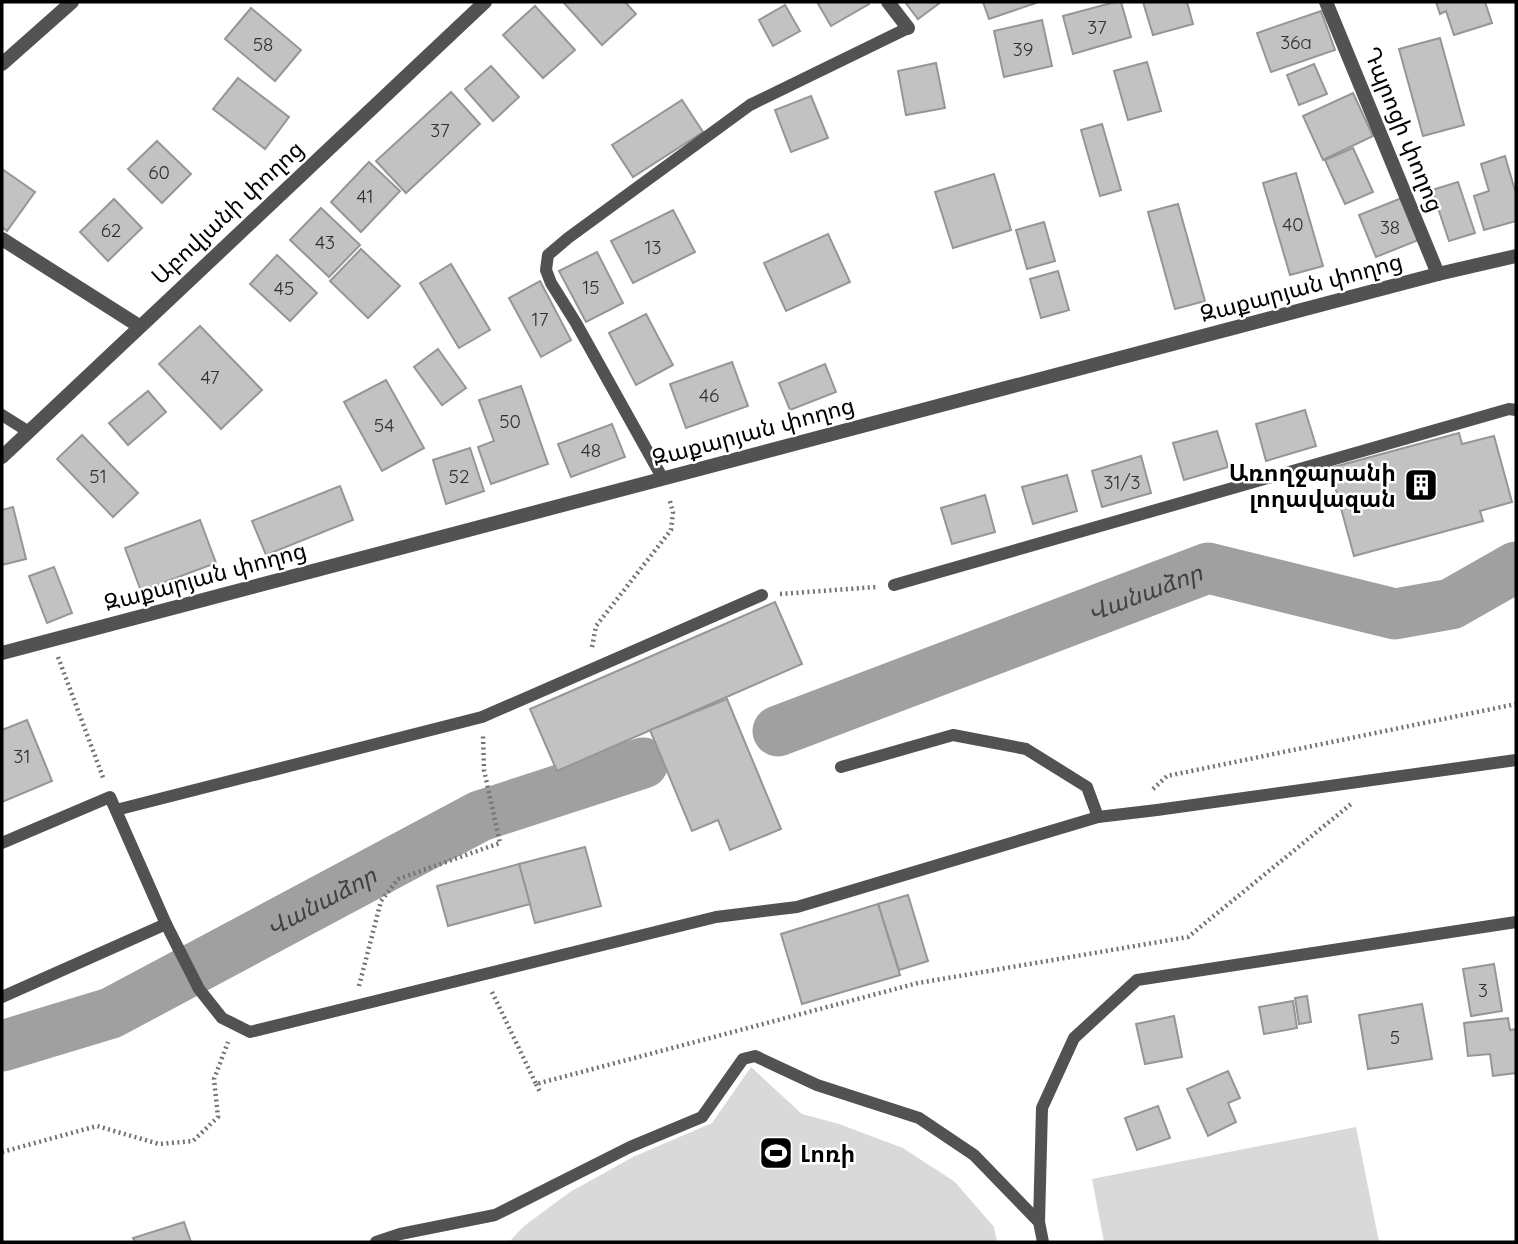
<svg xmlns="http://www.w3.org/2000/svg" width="1518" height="1244" viewBox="0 0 1518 1244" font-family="Quicksand,'Noto Sans Armenian',sans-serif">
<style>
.green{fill:#d9d9d9}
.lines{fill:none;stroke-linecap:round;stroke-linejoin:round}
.river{stroke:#a0a0a0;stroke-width:51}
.building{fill:#c2c2c2;stroke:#969696;stroke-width:2}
.path{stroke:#747474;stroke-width:4.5;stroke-dasharray:2 3.5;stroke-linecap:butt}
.service{stroke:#525252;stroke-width:12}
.minor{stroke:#525252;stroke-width:14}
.tertiary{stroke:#525252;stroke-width:14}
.labels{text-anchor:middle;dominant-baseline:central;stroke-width:5;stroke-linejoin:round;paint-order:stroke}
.number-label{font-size:19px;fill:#303030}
.street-label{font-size:23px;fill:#000;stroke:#fff}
.poi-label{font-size:23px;font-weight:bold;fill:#000;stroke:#fff;text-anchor:end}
.water-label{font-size:24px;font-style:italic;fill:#414141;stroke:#fff}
</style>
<rect width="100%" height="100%" fill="#fff"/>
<g class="green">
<polygon points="751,1067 802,1114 839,1124 903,1148 955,1182 994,1227 997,1242 509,1242 524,1226 570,1192 633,1157 712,1123"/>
<polygon points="1356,1127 1379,1242 1104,1242 1092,1179"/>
</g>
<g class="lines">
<g class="river">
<path id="s1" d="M 778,731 L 1208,568 L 1395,614 L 1451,604 L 1516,567"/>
<path id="s2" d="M 2,1046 L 111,1013 L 480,816 L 643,763"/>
</g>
</g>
<g class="building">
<polygon points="565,2 625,2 636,14 602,45 564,3"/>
<polygon points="817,2 868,2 869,4 831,26"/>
<polygon points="905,2 941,2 918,19"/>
<polygon points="983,2 1036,2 1036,3 989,19"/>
<polygon points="1115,2 1121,2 1131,37 1073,54 1063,16"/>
<polygon points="1143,2 1187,2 1193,24 1153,35"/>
<polygon points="1436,2 1485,2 1492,23 1454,35 1446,11 1440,14"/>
<polygon points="785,5 800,31 773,46 759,20"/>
<polygon points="535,6 575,50 543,78 503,35"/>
<polygon points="251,8 301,50 275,81 225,39"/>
<polygon points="1321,11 1335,50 1271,72 1257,33"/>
<polygon points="1042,20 1052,66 1004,77 994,31"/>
<polygon points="1440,38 1464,125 1423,136 1399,49"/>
<polygon points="1147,62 1161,111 1128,120 1114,71"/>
<polygon points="936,63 945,108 906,115 898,71"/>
<polygon points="1314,64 1327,94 1299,105 1287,75"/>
<polygon points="491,66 519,97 493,121 465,89"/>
<polygon points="238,78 289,117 265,149 213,109"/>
<polygon points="451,92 480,124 406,193 376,161"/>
<polygon points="1353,93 1373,136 1323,160 1303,116"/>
<polygon points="811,96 828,138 791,152 775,110"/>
<polygon points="682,100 703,132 633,177 612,145"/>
<polygon points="1102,124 1121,190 1100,196 1081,130"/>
<polygon points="157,141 191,174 162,203 128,169"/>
<polygon points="1353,148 1373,192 1345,204 1325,160"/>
<polygon points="1505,156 1516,194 1516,221 1484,230 1474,196 1489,191 1481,164"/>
<polygon points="369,162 400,191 361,232 331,202"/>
<polygon points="2,169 35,192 7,231 2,227"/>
<polygon points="1296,173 1323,266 1290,275 1263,183"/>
<polygon points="994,174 1011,230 953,248 935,192"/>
<polygon points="1458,182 1475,233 1449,241 1432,190"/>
<polygon points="1404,197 1421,239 1376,257 1359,215"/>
<polygon points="114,199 142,228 108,261 80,232"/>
<polygon points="1178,204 1205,301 1175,309 1148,212"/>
<polygon points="321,208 360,245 329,277 290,240"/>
<polygon points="673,210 695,252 633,283 611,241"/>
<polygon points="1044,222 1055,261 1027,269 1016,230"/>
<polygon points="828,234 850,282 786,311 764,263"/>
<polygon points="361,249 400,286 368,318 330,281"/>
<polygon points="597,252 623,303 586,322 559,271"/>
<polygon points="277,255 317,293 290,321 250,284"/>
<polygon points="451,264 490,330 459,348 420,283"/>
<polygon points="1058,271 1069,310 1041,318 1030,279"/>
<polygon points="540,281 571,340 541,357 509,298"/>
<polygon points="646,314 673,365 636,385 609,333"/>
<polygon points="200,326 262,390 221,429 159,364"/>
<polygon points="438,349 466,388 442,405 414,367"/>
<polygon points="732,362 748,406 686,428 670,384"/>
<polygon points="825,364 836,392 790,410 779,383"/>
<polygon points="386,380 424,448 382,471 344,402"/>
<polygon points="521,386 548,464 491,484 478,447 494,441 479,400"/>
<polygon points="148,391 166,412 128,445 109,423"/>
<polygon points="1305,410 1316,446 1266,461 1256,424"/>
<polygon points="612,424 625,457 571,477 558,444"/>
<polygon points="1217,431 1228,467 1184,480 1173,443"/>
<polygon points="1459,433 1462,444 1494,436 1512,502 1480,511 1483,521 1354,556 1330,468"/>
<polygon points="82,435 138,493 113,517 57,459"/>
<polygon points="470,448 484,491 446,504 433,460"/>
<polygon points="1141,456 1151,493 1102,507 1092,471"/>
<polygon points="1067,475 1077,511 1033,524 1022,487"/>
<polygon points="340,486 353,520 266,555 252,521"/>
<polygon points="985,495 995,532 952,544 941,508"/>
<polygon points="13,507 26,559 2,565 2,510"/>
<polygon points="200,520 216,563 141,591 125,548"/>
<polygon points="54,567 72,613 47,623 29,576"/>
<polygon points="775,602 802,664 557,771 530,709"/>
<polygon points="727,699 781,829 730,850 718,820 692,831 650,730"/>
<polygon points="27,720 52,781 2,802 2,730"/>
<polygon points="585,847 601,906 535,923 519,864"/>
<polygon points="519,864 530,904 448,926 437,886"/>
<polygon points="908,895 928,961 899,970 878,904"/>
<polygon points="878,904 900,975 802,1004 781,934"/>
<polygon points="1494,964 1502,1011 1471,1016 1463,969"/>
<polygon points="1307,996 1311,1022 1299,1024 1295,998"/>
<polygon points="1293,1001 1297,1028 1264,1034 1259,1007"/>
<polygon points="1422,1004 1432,1059 1368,1069 1359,1015"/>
<polygon points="1174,1016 1182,1057 1145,1064 1136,1024"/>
<polygon points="1508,1018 1510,1030 1516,1029 1516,1073 1493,1076 1490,1054 1468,1056 1464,1023"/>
<polygon points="1228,1071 1240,1098 1228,1103 1236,1122 1208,1136 1187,1089"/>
<polygon points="1158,1106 1170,1138 1137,1150 1125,1118"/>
<polygon points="184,1222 191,1242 135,1242 133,1238"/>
</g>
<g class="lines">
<g class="path">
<polyline points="780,594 876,587"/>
<polyline points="592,647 596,626 671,530 673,512 669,498"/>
<polyline points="58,657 104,780"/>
<polyline points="1153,789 1167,776 1516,704"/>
<polyline points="359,986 381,901 398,879 500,843 484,770 483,735"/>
<polyline points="492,992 536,1084 918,983 1188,937 1351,804"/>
<polyline points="536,1084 540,1092"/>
<polyline points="2,1152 97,1126 159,1144 193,1141 218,1117 214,1079 228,1042"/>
</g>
<g class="service">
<polyline points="2,415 29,432"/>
<polyline points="663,479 576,323 551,283 546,270 548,255 568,238 750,105 908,28"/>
<polyline points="894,585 1509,409 1516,410"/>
<polyline points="841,767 953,735 1026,749 1087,787 1098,817"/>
<polyline points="116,810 482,717 762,595"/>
<polyline points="2,843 110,797 166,924 199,989 222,1018 250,1032 716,917 797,907 1098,817 1157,810 1516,760"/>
<polyline points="2,997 166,924"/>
<polyline points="1039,1222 1042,1108 1074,1038 1137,980 1516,922"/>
<polyline points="376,1242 400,1234 495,1215 630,1147 702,1117 743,1059 755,1056 817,1085 919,1118 974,1155 1039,1222 1043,1242"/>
</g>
<g class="minor">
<polyline points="888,2 908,28"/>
<polyline points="1326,2 1438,274"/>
<polyline points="2,64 72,2"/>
<polyline points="2,239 139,326"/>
<polyline points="2,653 1438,274 1516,256"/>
</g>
<polyline class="tertiary" points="2,457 485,2"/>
</g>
<defs>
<symbol id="building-square" viewBox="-11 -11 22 22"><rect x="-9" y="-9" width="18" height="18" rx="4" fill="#000" stroke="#fff"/><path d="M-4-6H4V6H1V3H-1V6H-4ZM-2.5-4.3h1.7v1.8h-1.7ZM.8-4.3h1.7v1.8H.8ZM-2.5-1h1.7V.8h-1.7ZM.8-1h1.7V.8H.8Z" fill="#fff"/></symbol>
<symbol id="stadium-square" viewBox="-11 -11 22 22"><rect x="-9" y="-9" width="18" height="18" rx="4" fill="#000" stroke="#fff"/><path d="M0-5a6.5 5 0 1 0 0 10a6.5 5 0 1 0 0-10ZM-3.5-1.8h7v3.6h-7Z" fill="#fff"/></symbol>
</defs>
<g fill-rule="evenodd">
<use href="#building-square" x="1402" y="466" width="38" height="38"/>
<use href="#stadium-square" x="757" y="1134" width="38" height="38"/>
</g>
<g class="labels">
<g class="number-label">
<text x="1097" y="27">37</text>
<text x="1296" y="42">36a</text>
<text x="263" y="44">58</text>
<text x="1023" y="49">39</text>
<text x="440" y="130">37</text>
<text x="159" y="172">60</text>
<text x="365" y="196">41</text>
<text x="1293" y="224">40</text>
<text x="1390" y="227">38</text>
<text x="111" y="230">62</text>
<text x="325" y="242">43</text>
<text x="653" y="247">13</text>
<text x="591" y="287">15</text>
<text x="284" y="288">45</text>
<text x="540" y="319">17</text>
<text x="210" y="377">47</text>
<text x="709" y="395">46</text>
<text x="510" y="421">50</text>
<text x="384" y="425">54</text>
<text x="591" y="450">48</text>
<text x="98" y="476">51</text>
<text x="459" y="476">52</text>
<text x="1122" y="482">31/3</text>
<text x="22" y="756">31</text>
<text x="1483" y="990">3</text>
<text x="1395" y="1037">5</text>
</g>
<g class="street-label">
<text transform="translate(1404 129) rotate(68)">Դպրոցի փողոց</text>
<text transform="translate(227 212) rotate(-43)">Աբովյանի փողոց</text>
<text transform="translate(1301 287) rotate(-15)">Զաքարյան փողոց</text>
<text transform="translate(753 431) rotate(-15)">Զաքարյան փողոց</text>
<text transform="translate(205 576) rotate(-15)">Զաքարյան փողոց</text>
</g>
<g class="poi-label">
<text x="1396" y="472">Առողջարանի<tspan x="1396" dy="26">լողավազան</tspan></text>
<text x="800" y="1153" text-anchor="start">Լոռի</text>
</g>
<g class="water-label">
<text stroke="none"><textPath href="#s1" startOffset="392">Վանաձոր</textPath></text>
<text stroke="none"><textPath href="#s2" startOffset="352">Վանաձոր</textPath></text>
</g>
</g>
<rect width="1518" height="1244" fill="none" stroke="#000000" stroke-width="7"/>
</svg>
